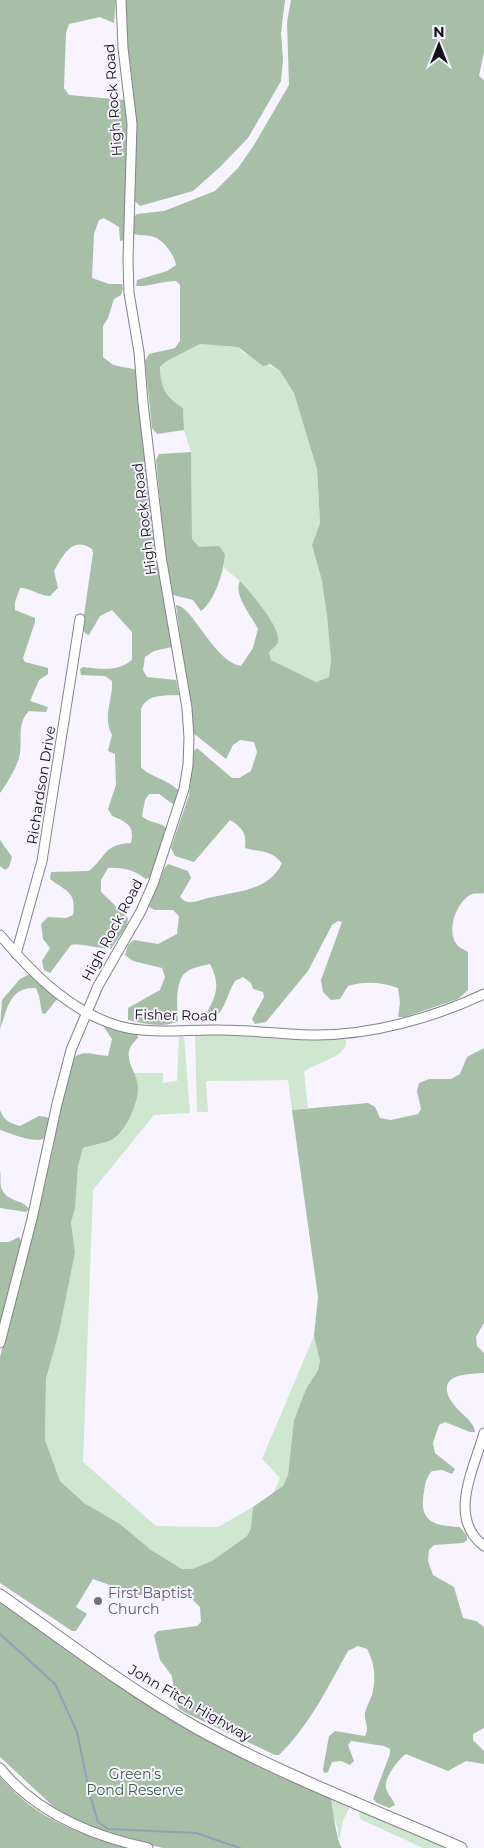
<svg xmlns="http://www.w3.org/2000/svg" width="484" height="1848" viewBox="0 0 484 1848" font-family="Montserrat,sans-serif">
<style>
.green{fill:#cfe6cf}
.forest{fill:#a7bea7}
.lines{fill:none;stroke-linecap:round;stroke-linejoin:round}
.stream{stroke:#8ea1b8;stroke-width:2}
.minor-casing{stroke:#85808d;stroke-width:11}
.major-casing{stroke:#85808d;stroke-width:13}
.minor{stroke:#fff;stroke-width:9}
.major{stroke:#fff;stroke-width:11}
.worship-dot{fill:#6b7280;stroke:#f7f3ff;stroke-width:2}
.labels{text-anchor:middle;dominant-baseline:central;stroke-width:4;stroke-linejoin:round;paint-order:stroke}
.street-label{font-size:14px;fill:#141217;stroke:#f7f3ff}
.worship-label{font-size:14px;fill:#5b616d;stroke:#f7f3ff;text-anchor:start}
.park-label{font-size:14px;fill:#3a5e3b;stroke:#f7f3ff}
</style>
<rect width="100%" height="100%" fill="#f7f3ff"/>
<g class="green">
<path d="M 200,344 L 238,347 L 242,352 L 280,371 L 294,393 L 310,443 L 317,469 L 320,524 L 312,545 L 322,581 L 327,616 L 331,660 L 329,677 L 316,682 L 271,660 L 269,653 L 272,648 L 240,581 L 224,568 L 225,554 L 199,547 L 192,539 L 191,452 L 184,430 L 183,408 C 165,396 161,389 160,368 L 167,361 Z"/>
<path d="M 195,1033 L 340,1038 L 346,1040 C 348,1058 315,1062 304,1072 L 308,1108 L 292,1110 L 288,1080 L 206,1081 L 208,1112 L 197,1112 Z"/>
<polygon points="181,1036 184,1037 190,1113 154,1115 93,1190 83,1462 156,1526 218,1527 253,1507 251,1528 247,1536 212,1561 192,1569 182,1569 151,1550 120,1524 84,1503 60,1481 45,1440 46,1379 59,1332 75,1253 71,1222 75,1209 78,1166 83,1148 112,1140 138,1087 132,1073 163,1073 163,1083 177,1081 179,1037"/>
<polygon points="314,1336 320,1361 318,1370 306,1389 294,1420 288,1475 283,1486 272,1496 280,1478 262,1459"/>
<polygon points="330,1795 350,1807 343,1820 340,1837 338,1838 338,1829 330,1806"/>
<polygon points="361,1811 448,1848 423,1848 360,1819 359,1814"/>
</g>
<g class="forest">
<path d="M 0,0 L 116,0 L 114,23 L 100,17 L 69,24 L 66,33 L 64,88 L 69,95 L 124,100 C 138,122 126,211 124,240 L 120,241 L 119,227 L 104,218 L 99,220 L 94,234 L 92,278 L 109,284 L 122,284 L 123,289 L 121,295 L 114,299 L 108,318 L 103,326 L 103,357 L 113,365 L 138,370 L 161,571 L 172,647 L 154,651 L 145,657 L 143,670 L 147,677 L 176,680 L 179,695 C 164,696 148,693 141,709 L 141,767 C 149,777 168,779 179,791 L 174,805 L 159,794 L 149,794 L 145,800 L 142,816 C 149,824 161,821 167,829 L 151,877 L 146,879 C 134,870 123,867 108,868 L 101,880 L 101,892 L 128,918 L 127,925 L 111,949 C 97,949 85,943 71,945 L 50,973 L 44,970 L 42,961 L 50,948 L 43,939 L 41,924 L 48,917 L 66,918 L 73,915 C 77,891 65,891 50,879 L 51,872 L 89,871 C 107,856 104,844 131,843 C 135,826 127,822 112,816 L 108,809 L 116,785 L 115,754 L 108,751 L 112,735 C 102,716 113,701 112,681 L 105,676 L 81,675 L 80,669 L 83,667 C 100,669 118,672 132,660 L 132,632 L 112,610 L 100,616 L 89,635 L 86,634 L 82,629 L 93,553 L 92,549 C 72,535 63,556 54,571 L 58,588 L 50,596 C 39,596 29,587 20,588 L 15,602 L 15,610 L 35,618 L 35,622 L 23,658 L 25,662 L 48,668 L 48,674 L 39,680 L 30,701 L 48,707 L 46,712 L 29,711 C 17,723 22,738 20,753 C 18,766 8,782 0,793 Z"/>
<polygon points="125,0 285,0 281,33 283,59 281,81 248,138 220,167 193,191 140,206 135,201 136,149 132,77 125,25"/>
<path d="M 291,0 L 484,0 L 484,51 L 479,76 L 484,80 L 484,893 C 481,894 475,893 472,894 C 456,901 445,933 458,946 C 460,948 465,950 468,952 L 468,990 L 458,999 L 405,1017 L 398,1017 L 400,1003 L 398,988 C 381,982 365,981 348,986 L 340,999 L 331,1000 L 323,992 L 321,980 L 342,922 L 338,921 L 332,925 L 308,971 L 266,1022 L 255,1024 L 252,1019 L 264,997 L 263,992 L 253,989 L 251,983 L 243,977 L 235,981 C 225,997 226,1014 207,1022 L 204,1018 C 215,997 222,987 210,964 C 202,966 191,967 184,974 C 175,984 177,1008 178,1021 C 164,1029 143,1023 128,1020 L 128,1008 L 160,990 L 165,977 L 162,968 L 133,961 L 125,955 L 128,945 L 134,940 L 158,944 L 177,934 L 179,916 L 173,910 L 155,910 L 149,907 L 164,869 L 168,864 L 188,871 L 191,878 L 180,897 C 188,907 199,900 208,898 C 235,891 269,892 282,863 C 269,849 262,853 245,848 C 247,834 242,827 230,820 L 194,862 L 175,856 L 171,848 L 189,795 L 194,751 L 197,748 L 232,778 L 239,778 L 251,771 L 257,752 L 254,742 L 240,740 L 233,745 L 226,759 L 193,733 L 176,605 C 192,605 214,662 241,666 L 253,648 L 258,629 C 251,615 233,595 240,581 C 249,591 285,631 277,644 C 275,647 271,649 269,653 L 271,660 L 316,682 L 329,677 L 331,660 L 327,616 L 322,581 L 312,545 L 320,523 L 317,469 L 294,393 L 280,371 L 270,364 L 263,366 L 238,347 L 200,344 L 167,361 L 160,367 C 161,389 165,396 183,408 L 184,430 L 157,434 L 152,428 L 145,361 L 149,354 L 175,348 L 180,341 L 180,285 L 176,281 C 162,281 149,287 136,286 L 137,280 L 167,271 L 176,265 C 174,254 162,237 150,236 C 145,235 140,236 134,234 L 133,218 L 137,214 L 164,211 L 215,191 L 238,168 L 254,145 L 289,85 L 287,22 Z"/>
<path d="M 191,452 L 192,539 L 199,547 L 219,546 L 225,554 C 224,571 215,601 201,611 L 193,600 L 173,595 L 165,551 L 156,460 L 159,454 Z"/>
<polygon points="0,840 12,857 9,867 5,870 0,866"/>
<path d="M 28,975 L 34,977 L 58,998 L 45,1014 L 42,1013 L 39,996 L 36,988 C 9,987 8,1008 0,1029 L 2,1000 L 20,979 Z"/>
<path d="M 110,1025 L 137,1034 L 138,1038 C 117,1056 138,1070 138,1088 C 138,1104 126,1130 113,1139 C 107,1143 90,1145 83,1148 L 78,1166 L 75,1209 L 71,1222 L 75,1253 L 59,1332 L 46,1379 L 45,1440 L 60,1481 L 84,1503 L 120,1524 L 151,1550 L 182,1569 L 192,1569 L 212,1561 L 247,1536 L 251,1528 L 253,1507 L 283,1486 L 288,1475 L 294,1420 L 306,1389 L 318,1370 L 320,1361 L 314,1336 L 318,1297 L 292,1110 L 368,1103 L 375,1107 L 380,1118 L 391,1120 L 418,1114 L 421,1109 L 417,1091 L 419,1083 L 429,1079 L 451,1079 L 460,1074 L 467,1057 L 484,1048 L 484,1323 L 476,1337 L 477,1346 L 484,1353 L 484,1373 C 472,1374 444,1373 447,1391 C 450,1409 475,1419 475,1432 L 470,1432 L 445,1422 L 439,1425 L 433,1443 L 435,1453 L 455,1469 L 452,1474 L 442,1470 L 432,1471 C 426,1477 425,1484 424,1492 C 418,1522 435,1526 460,1527 L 467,1536 L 467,1540 L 463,1543 L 434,1545 L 429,1550 L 428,1561 L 433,1575 L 454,1587 L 463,1618 L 476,1621 L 484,1627 L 484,1728 L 473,1734 L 473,1740 L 484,1751 L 484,1764 L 466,1761 L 448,1771 L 406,1754 C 399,1758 383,1779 386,1788 C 387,1794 393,1799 395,1805 L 389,1808 L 377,1803 L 373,1799 L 390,1754 L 390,1749 L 384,1746 L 351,1741 L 348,1745 L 354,1761 L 350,1765 L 341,1761 L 332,1762 L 328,1772 L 324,1773 L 323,1769 L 329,1736 L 335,1731 L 365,1736 C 370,1728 364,1722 365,1713 C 366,1707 370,1701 372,1695 C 376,1679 375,1663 367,1649 L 358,1646 L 348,1651 C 328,1687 309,1726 279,1755 L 275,1755 L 188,1714 L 179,1709 L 175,1701 L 172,1676 L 160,1660 L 154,1635 L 158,1631 L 197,1626 L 201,1622 L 200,1607 L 192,1599 L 177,1594 L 137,1595 L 93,1579 L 76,1607 L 87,1614 L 76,1631 L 72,1631 L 0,1583 L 0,1357 L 52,1153 L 69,1064 C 79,1047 91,1055 108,1056 L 112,1039 L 104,1027 Z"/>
<path d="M 0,1110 C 4,1121 10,1123 20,1126 L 39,1116 L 47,1117 L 49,1120 L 47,1137 C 36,1145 13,1134 0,1130 Z"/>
<path d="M 0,1171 C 1,1176 0,1182 1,1187 C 6,1203 22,1198 29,1209 L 26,1212 L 0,1208 Z"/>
<polygon points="19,1237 22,1243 0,1326 0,1242 9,1242"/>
<path d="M 0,1603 L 127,1690 L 330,1795 C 333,1807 336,1840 342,1848 L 163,1848 L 106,1835 L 73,1820 L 55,1808 L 0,1757 Z"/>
<path d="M 0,1777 C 38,1820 74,1832 128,1848 L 0,1848 Z"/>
</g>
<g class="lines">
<polyline class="stream" points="0,1634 55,1684 77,1732 90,1795 98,1822 108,1829 196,1833 240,1848"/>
<defs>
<g id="minor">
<path d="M 0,935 C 32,973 70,1012 119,1026 C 152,1035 187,1029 221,1030 C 253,1030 284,1035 316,1035 C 372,1035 433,1018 484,994"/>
<polyline points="16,954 42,861 80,619"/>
<polyline points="0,1343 32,1219 57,1104 71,1050 98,986 141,911 153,884 184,789 188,765 189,738 187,708 161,556 143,403 139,352 129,293 128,260 132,124 123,48 121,0"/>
<path d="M 484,1433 C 474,1469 447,1518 484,1546"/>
<path d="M 0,1768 C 37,1814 92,1836 148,1848"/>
</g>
<path id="major" d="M 0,1595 C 64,1640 126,1688 195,1727 C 280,1774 372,1809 461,1848"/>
</defs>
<use href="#minor" class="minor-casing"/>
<use href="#major" class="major-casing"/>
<use href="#minor" class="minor"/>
<use href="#major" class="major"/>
</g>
<circle class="worship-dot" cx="98" cy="1601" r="5"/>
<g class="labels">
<g class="street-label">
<text transform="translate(113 100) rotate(-94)">High Rock Road</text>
<text transform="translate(144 519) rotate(-97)">High Rock Road</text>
<text transform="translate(41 785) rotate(-81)">Richardson Drive</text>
<text transform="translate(112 930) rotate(-62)">High Rock Road</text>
<text transform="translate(176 1015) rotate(1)">Fisher Road</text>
<text transform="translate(190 1703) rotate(30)">John Fitch Highway</text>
</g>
<g class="worship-label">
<text x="108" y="1593">First Baptist<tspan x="108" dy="16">Church</tspan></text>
</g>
<g class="park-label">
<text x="135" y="1774">Green's<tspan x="135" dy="16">Pond Reserve</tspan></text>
</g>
</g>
<g transform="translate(439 45)" stroke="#f7f3ff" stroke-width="4" paint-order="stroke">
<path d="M0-4L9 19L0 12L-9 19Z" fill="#141217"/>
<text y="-8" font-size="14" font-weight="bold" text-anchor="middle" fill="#141217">N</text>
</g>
</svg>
